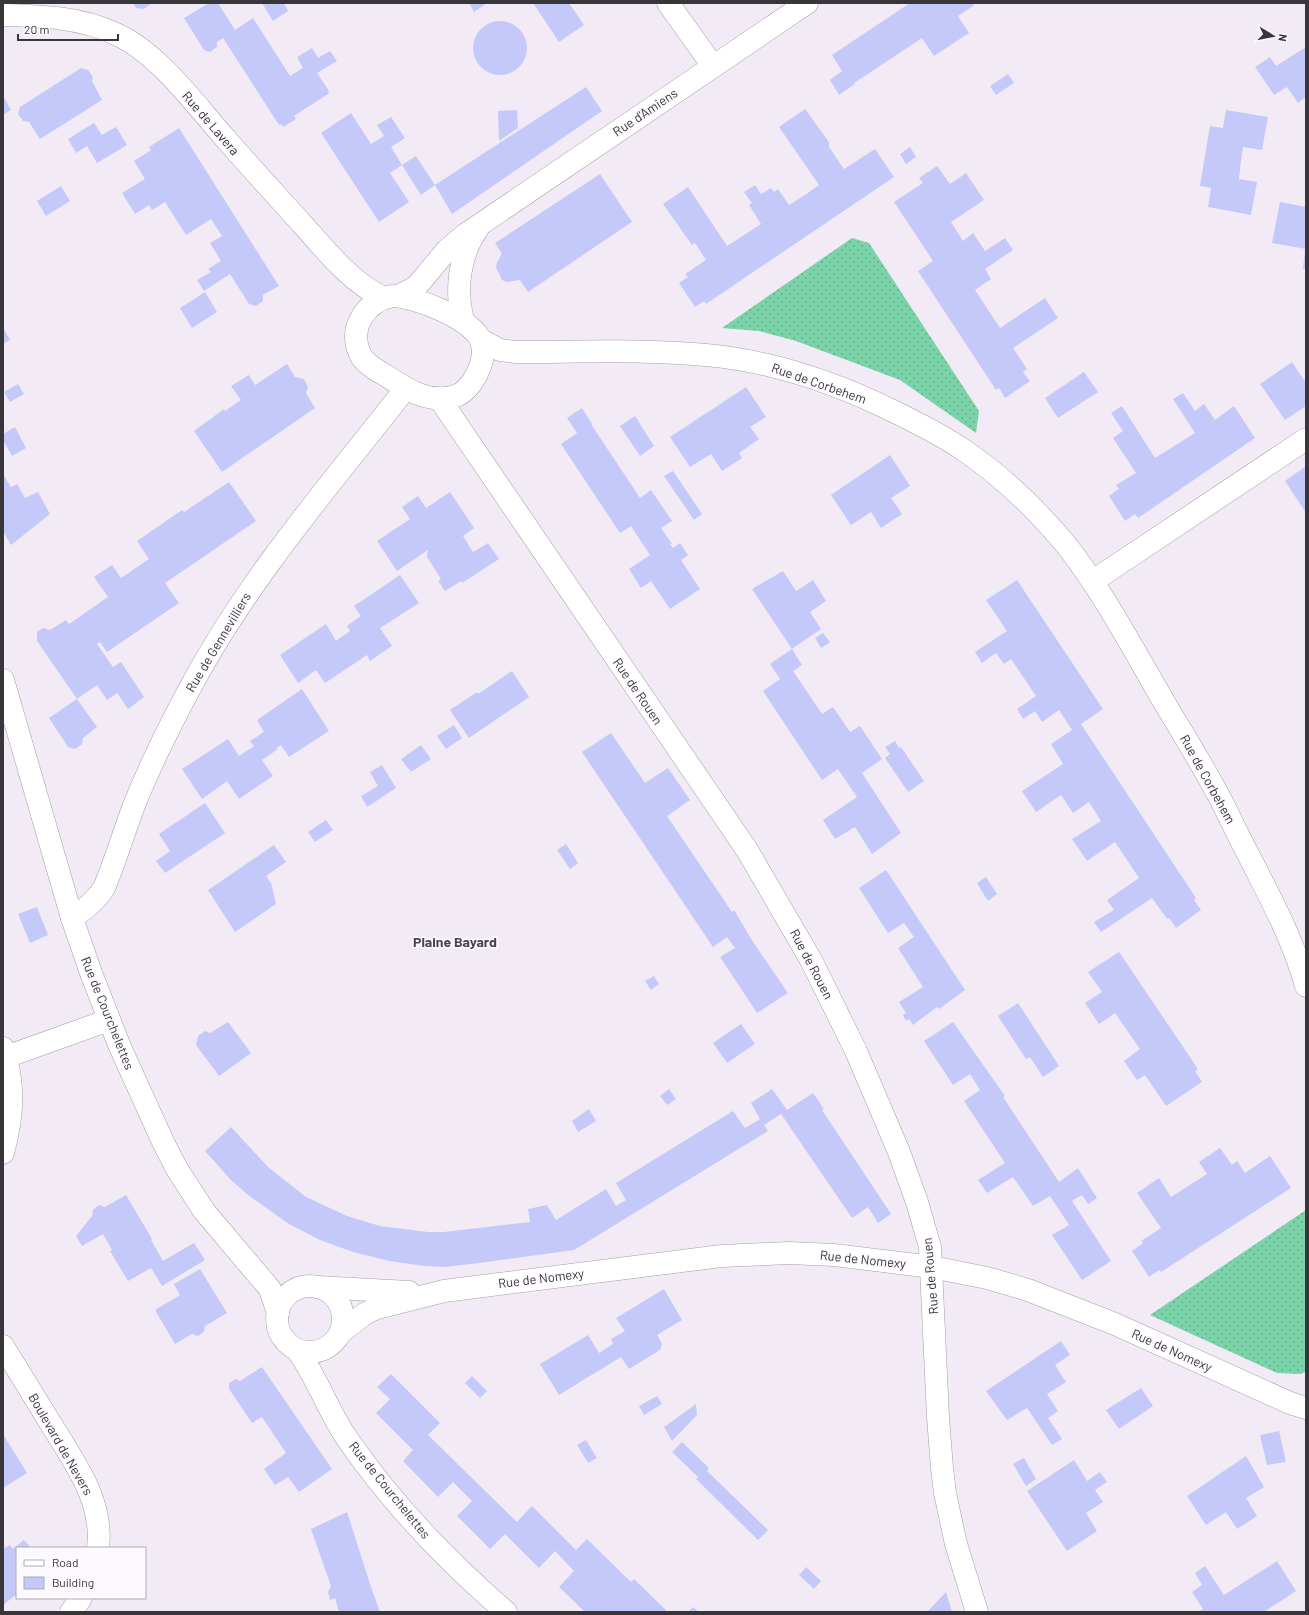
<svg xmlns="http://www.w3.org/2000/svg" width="1309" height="1615" viewBox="0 0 1309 1615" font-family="Barlow,sans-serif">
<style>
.grass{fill:url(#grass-dots)}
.building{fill:#c4c9f9}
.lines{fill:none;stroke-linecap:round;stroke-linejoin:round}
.minor-casing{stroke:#a49ea8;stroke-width:23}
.minor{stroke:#fff;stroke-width:22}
.labels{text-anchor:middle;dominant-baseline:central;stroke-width:3.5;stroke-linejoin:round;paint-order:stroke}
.street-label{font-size:13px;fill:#38363a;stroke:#fdfaff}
.neighbourhood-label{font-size:14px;font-weight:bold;fill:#4a444d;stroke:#fdfaff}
</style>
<defs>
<pattern id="grass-dots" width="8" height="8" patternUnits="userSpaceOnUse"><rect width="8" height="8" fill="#7ad3a9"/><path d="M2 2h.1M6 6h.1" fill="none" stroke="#65ac8b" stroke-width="1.8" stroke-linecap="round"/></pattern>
</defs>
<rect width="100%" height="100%" fill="#f2ebf6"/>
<g class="grass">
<polygon points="852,238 869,243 979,411 976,433 900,380 796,341 759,331 722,328"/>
<polygon points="1306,1210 1306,1372 1300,1374 1277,1373 1150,1315"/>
</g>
<g class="building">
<polygon points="133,3 150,3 150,5 143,9 136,8"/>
<polygon points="209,3 218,3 235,30 253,18 290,76 303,68 297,57 312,48 318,58 330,51 337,61 317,73 329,91 328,94 294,116 296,119 283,127 281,124 279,125 223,38 217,42 217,47 210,52 204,50 184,18"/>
<polygon points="262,3 284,3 288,11 273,21"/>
<polygon points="469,3 487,3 474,12"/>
<polygon points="533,3 569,3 584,25 559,42"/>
<polygon points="910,3 975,3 973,5 973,6 958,16 969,33 934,56 922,38 854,83 855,84 839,95 830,80 842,71 832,55"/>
<circle cx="500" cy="48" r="27"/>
<polygon points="1306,47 1306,97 1298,103 1287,87 1274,95 1255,67 1270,57 1276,66"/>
<polygon points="81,68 88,70 93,77 92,81 102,100 40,139 29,122 23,121 18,114 20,107"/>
<polygon points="1008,74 1014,83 996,95 990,86"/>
<polygon points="586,87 602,111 452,214 435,185"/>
<polygon points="3,96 11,110 3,115"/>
<polygon points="805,109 829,142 829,147 844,169 875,149 894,177 706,304 704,301 695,307 679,283 688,277 685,274 706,260 695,243 692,245 663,204 688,187 727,246 761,224 749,205 752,203 744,192 755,185 761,194 771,188 774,192 778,189 789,205 805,195 819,185 779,127"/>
<polygon points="517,110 518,128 499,141 498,111"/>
<polygon points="1226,110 1268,117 1262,150 1243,147 1241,160 1239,179 1257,182 1251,215 1208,207 1211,188 1200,186 1210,126 1223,128"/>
<polygon points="351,113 371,144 384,136 377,125 391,117 405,138 391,147 402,165 390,173 409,202 379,222 321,133"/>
<polygon points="94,123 102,135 116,127 127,145 97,163 87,146 76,153 68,139"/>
<polygon points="179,128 279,286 263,295 263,301 256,306 249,304 230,274 204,291 197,280 211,272 208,269 221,261 210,243 222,236 211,219 186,235 165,202 152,210 149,205 135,214 122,193 145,179 134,161 151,150 149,147"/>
<polygon points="910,147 916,157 906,164 900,154"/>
<polygon points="416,156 435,185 421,195 402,165"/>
<polygon points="937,166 950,184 966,173 984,200 951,222 963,241 973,233 985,251 1005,238 1013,250 985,269 991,279 975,290 1000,328 1045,298 1058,318 1013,348 1027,369 1023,372 1030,381 1005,398 999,388 996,390 918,271 933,261 894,202 923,183 919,178"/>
<polygon points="600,174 632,222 528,292 520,280 507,282 502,280 496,267 497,262 502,254 495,243"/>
<polygon points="61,186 70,201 46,216 37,201"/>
<polygon points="1280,202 1306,207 1306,249 1272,243"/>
<polygon points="1305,250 1306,250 1306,269 1303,269"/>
<polygon points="205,292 217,312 192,328 180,308"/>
<polygon points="3,327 10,340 3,344"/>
<polygon points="1292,362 1306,383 1306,406 1285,420 1260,384"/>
<polygon points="287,364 295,377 304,379 308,387 306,393 315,408 222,472 194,431 224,409 225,411 241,400 231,386 249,375 255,385"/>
<polygon points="1084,372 1098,392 1058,418 1045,398"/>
<polygon points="18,384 24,394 10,402 4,392"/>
<polygon points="746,387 766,417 750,427 759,439 739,453 742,458 722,471 711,454 690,467 670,437"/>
<polygon points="1183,393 1195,411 1204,404 1215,420 1234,406 1255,438 1138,518 1135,514 1125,521 1109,496 1119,489 1116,485 1136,473 1113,438 1123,431 1111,413 1122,406 1155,458 1195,433 1173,399"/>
<polygon points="582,408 592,424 591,424 640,498 651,490 672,521 661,528 672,544 670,544 673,548 680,543 688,555 681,560 700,589 670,609 651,581 641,588 629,569 650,555 631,526 620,533 561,444 577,433 567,418"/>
<polygon points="635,416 654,446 640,456 620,426"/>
<polygon points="15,427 26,448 12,456 3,440 3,434"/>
<polygon points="890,455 910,486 891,498 902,514 881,528 871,512 851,525 831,495"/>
<polygon points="1306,466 1306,513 1285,481"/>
<polygon points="673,471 702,514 694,520 664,476"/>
<polygon points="3,474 11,487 17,484 25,498 38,492 50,514 11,545 3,531"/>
<polygon points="229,482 256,521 165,583 179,603 107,652 100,642 97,644 113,667 121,662 144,697 128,709 117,693 107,700 97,685 77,699 37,641 37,632 43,628 50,630 66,620 69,624 108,597 94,577 112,565 121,578 149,559 137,541 182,510 184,512"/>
<polygon points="450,492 474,528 463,536 473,552 488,543 499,559 462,583 461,581 445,591 438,581 441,579 427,557 428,550 397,571 377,541 410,519 402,507 418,496 426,508"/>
<polygon points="783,571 796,591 813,580 826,601 810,612 821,629 792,649 802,665 793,671 822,714 833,707 850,732 860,726 882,759 862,773 901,833 872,854 855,827 835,839 823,820 857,797 838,769 822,780 763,691 780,679 770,664 792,649 752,589"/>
<polygon points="400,575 419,603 380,628 392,646 370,661 367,655 325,683 316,670 298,683 280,655 326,624 336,641 350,631 347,626 361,616 354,606"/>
<polygon points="1017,580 1103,709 1081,724 1196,898 1194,900 1201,910 1176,928 1169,918 1167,919 1152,898 1101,932 1094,922 1114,910 1107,900 1139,878 1115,842 1087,861 1079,849 1072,839 1101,821 1089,802 1073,813 1061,795 1036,812 1022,791 1063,764 1051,744 1072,730 1059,710 1042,722 1035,711 1023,719 1017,709 1036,696 1011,659 1004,664 996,653 982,663 975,652 1007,631 986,600"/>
<polygon points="823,633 830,642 821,648 815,638"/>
<polygon points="512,671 529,697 469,738 450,710 477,692 478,694"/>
<polygon points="302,689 329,731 289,757 281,745 277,748 278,749 262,760 273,776 239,799 227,781 202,799 182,769 228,739 239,756 254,746 250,741 264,732 257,720"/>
<polygon points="77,699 97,727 83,738 82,744 75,749 68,747 49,718"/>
<polygon points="454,725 462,738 446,749 437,736"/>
<polygon points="611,733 645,783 668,768 690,800 667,816 732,912 734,910 753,942 788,993 757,1013 720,957 735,948 727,937 713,947 582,752"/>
<polygon points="895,741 899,748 901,747 924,781 908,792 885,758 890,754 885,747"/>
<polygon points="421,745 431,759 411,772 401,759"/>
<polygon points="382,765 396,788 367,807 361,796 378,786 370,772"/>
<polygon points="205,803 225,833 165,873 156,861 170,851 159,834"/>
<polygon points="326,820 333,830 315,842 308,832"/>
<polygon points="566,844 578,863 570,869 557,850"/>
<polygon points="274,845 286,862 266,876 271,883 276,904 235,932 208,890"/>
<polygon points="886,870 965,990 939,1009 937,1007 913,1025 909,1019 906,1021 903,1015 906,1013 899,1002 923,987 898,948 914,937 904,923 888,933 859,888"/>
<polygon points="986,877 997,894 988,901 977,883"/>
<polygon points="37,907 48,935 30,943 18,914"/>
<polygon points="1119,952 1198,1069 1195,1071 1202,1082 1166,1106 1145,1075 1137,1080 1124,1061 1140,1049 1115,1013 1099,1024 1085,1003 1102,992 1088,972"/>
<polygon points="654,976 659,984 651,990 645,981"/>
<polygon points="1018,1003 1059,1066 1043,1077 1030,1057 1026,1059 998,1016"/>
<polygon points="228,1022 251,1053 219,1076 196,1045 198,1036 205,1031 210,1033"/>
<polygon points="953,1022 1005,1096 1003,1097 1059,1182 1078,1168 1097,1198 1088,1204 1082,1195 1072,1201 1111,1261 1082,1280 1052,1235 1069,1225 1050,1196 1033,1206 1013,1177 987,1193 978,1180 1005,1163 964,1101 980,1090 970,1074 953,1085 924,1041"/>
<polygon points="741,1024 755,1044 727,1063 713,1043"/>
<polygon points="669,1089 676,1099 667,1105 660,1096"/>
<polygon points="772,1089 787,1110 813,1093 824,1109 822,1110 891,1214 878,1223 868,1207 852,1218 781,1114 764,1125 768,1131 574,1250 479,1263 444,1267 425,1266 389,1261 353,1252 320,1240 289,1224 248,1195 230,1179 205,1151 231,1127 268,1167 306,1197 347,1216 380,1226 428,1232 444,1232 530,1222 528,1209 547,1205 556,1220 606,1189 616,1206 626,1200 616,1183 733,1111 745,1128 760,1119 751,1103"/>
<polygon points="589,1109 596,1121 578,1132 572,1121"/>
<polygon points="1220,1148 1232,1165 1237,1161 1245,1173 1270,1156 1291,1188 1161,1272 1159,1270 1149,1277 1132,1251 1143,1243 1141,1241 1161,1228 1137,1193 1159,1178 1171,1197 1207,1174 1199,1162"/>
<polygon points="126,1195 152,1239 151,1240 163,1261 194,1243 205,1260 162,1286 151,1268 128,1281 110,1251 112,1250 103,1234 82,1246 76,1236 92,1216 93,1210 99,1205 105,1207"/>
<polygon points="200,1269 227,1313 205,1326 204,1332 198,1336 192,1334 175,1344 155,1310 180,1295 174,1284"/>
<polygon points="664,1289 682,1320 657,1335 662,1344 660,1350 629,1369 621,1357 559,1395 540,1364 588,1335 599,1353 613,1344 611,1339 625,1331 616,1318"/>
<polygon points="1061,1341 1070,1355 1055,1365 1066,1382 1047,1394 1058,1411 1048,1418 1062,1439 1052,1445 1027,1408 1007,1420 986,1391"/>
<polygon points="262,1367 332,1469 299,1492 288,1477 275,1485 264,1469 286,1453 262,1417 252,1423 229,1389 229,1383 236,1379 240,1381"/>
<polygon points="391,1374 440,1423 428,1435 517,1522 532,1506 576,1550 587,1539 631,1582 634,1579 668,1612 585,1612 559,1587 574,1571 555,1551 539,1568 505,1534 490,1549 457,1516 472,1501 453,1482 438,1497 403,1461 413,1450 376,1413 390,1399 377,1387"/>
<polygon points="472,1376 487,1391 480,1398 465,1383"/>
<polygon points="1141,1388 1153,1406 1119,1429 1106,1410"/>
<polygon points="657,1396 662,1404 644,1415 639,1406"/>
<polygon points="696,1404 697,1415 672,1441 664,1427"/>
<polygon points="1279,1431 1286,1462 1267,1465 1260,1435"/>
<polygon points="3,1434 27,1473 3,1488"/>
<polygon points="586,1440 597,1458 588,1463 577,1445"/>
<polygon points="682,1442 709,1468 707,1471 768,1530 758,1540 696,1479 698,1477 672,1452"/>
<polygon points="1246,1456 1264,1487 1246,1498 1257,1516 1237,1529 1226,1512 1206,1525 1187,1496"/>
<polygon points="1024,1458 1036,1479 1026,1486 1013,1464"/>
<polygon points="1074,1460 1087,1481 1100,1472 1107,1482 1095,1490 1103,1502 1086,1513 1097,1531 1067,1551 1027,1491"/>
<polygon points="347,1512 371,1587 380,1612 339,1612 335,1598 330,1600 328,1592 331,1586 311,1529"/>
<polygon points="24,1540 31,1548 17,1548 17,1594 3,1605 3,1549 10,1545 13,1549"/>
<polygon points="1277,1561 1296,1591 1264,1612 1198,1612 1203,1609 1192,1592 1202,1585 1195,1573 1205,1566 1224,1595"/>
<polygon points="806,1567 821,1581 814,1589 799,1575"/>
<polygon points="946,1592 952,1612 927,1612"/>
<polygon points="693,1607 699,1612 688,1612"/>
</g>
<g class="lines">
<defs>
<g id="minor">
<polyline points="668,3 713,66"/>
<path d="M 3,15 C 42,16 80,17 116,34 C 158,53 194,103 225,138 C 250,167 277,196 304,226 C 327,252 352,283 384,298"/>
<path d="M 392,296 C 414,296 473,319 481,341 C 484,349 483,359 480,367 C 476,378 468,390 458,395 C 431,406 406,389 385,375 C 376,370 364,363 360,354 C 348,327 366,302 392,296 Z"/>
<polyline points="398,296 416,287 447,250 466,234 807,3"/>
<path d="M 463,321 C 455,290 459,255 478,228"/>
<path d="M 481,340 L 500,350 L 516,352 C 579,352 643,349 706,355 C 773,361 837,383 897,413 C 921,425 944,436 965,451 C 1003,477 1038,511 1067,546 C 1106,596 1135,653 1167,707 C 1183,734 1200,761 1215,789 C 1227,810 1236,832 1248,854 C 1270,897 1293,939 1306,986"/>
<polyline points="439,398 747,850 811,960 856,1051 899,1152 917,1202 930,1247 938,1417 942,1468 945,1493 956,1544 977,1612"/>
<polyline points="1093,581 1306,439"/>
<polyline points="3,680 72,918 91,973 120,1047 164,1144 177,1169 204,1211 270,1289 278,1313"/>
<path d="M 72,918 C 85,909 96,901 104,888 C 115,862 123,835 133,808 C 149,767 169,727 190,688 C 248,579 330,485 406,388"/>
<path d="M 3,1048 C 15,1085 13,1116 3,1153"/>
<polyline points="3,1058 109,1020"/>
<circle cx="310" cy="1319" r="33"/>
<polyline points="317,1287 409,1292"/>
<polyline points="340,1333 366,1313 377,1308 444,1291 722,1256 789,1253 834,1255 932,1267 987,1278 1028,1290 1115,1324 1290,1403 1306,1408"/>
<path d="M 3,1346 C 19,1372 35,1398 51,1424 C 74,1462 104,1501 98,1548"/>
<path d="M 297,1350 C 317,1377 327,1409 346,1437 C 391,1503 446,1560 506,1612"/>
<polyline points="71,1612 81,1598"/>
</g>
</defs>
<use href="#minor" class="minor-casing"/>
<use href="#minor" class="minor"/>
</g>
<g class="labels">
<g class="street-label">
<text transform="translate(645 112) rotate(-34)">Rue d'Amiens</text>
<text transform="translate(211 123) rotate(49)">Rue de Lavera</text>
<text transform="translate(819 383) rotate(19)">Rue de Corbehem</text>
<text transform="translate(218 642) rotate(-59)">Rue de Gennevilliers</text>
<text transform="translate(638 691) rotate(56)">Rue de Rouen</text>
<text transform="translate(1208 779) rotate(61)">Rue de Corbehem</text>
<text transform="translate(812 964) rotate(62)">Rue de Rouen</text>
<text transform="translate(108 1013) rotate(68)">Rue de Courchelettes</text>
<text transform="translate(863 1259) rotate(6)">Rue de Nomexy</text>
<text transform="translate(930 1276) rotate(-95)">Rue de Rouen</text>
<text transform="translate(541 1278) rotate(-7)">Rue de Nomexy</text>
<text transform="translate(1172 1350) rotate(24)">Rue de Nomexy</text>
<text transform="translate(61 1444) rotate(60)">Boulevard de Nevers</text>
<text transform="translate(390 1490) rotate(51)">Rue de Courchelettes</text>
</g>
<g class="neighbourhood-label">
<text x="455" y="941">Plaine Bayard</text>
</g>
</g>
<rect width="1309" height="1615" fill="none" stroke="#38363a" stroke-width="8"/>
<rect x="16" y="1547" width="130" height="52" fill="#fdfaff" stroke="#aeacb0"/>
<rect x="24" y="1560" width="20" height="6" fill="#ffffff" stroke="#aeacb0"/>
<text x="52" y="1567" font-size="12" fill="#38363a">Road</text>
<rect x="24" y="1577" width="20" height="12" fill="#c4c9f9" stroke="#aeacb0"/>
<text x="52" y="1587" font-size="12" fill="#38363a">Building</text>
<g transform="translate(1273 36) rotate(100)" stroke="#fdfaff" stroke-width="3" paint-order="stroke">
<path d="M0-3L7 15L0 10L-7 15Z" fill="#38363a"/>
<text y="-6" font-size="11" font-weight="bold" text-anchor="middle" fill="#38363a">N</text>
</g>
<path d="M18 34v6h100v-6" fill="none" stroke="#38363a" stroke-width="2"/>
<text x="24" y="34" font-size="12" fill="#38363a" stroke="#fdfaff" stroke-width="3" paint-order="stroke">20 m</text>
</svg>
